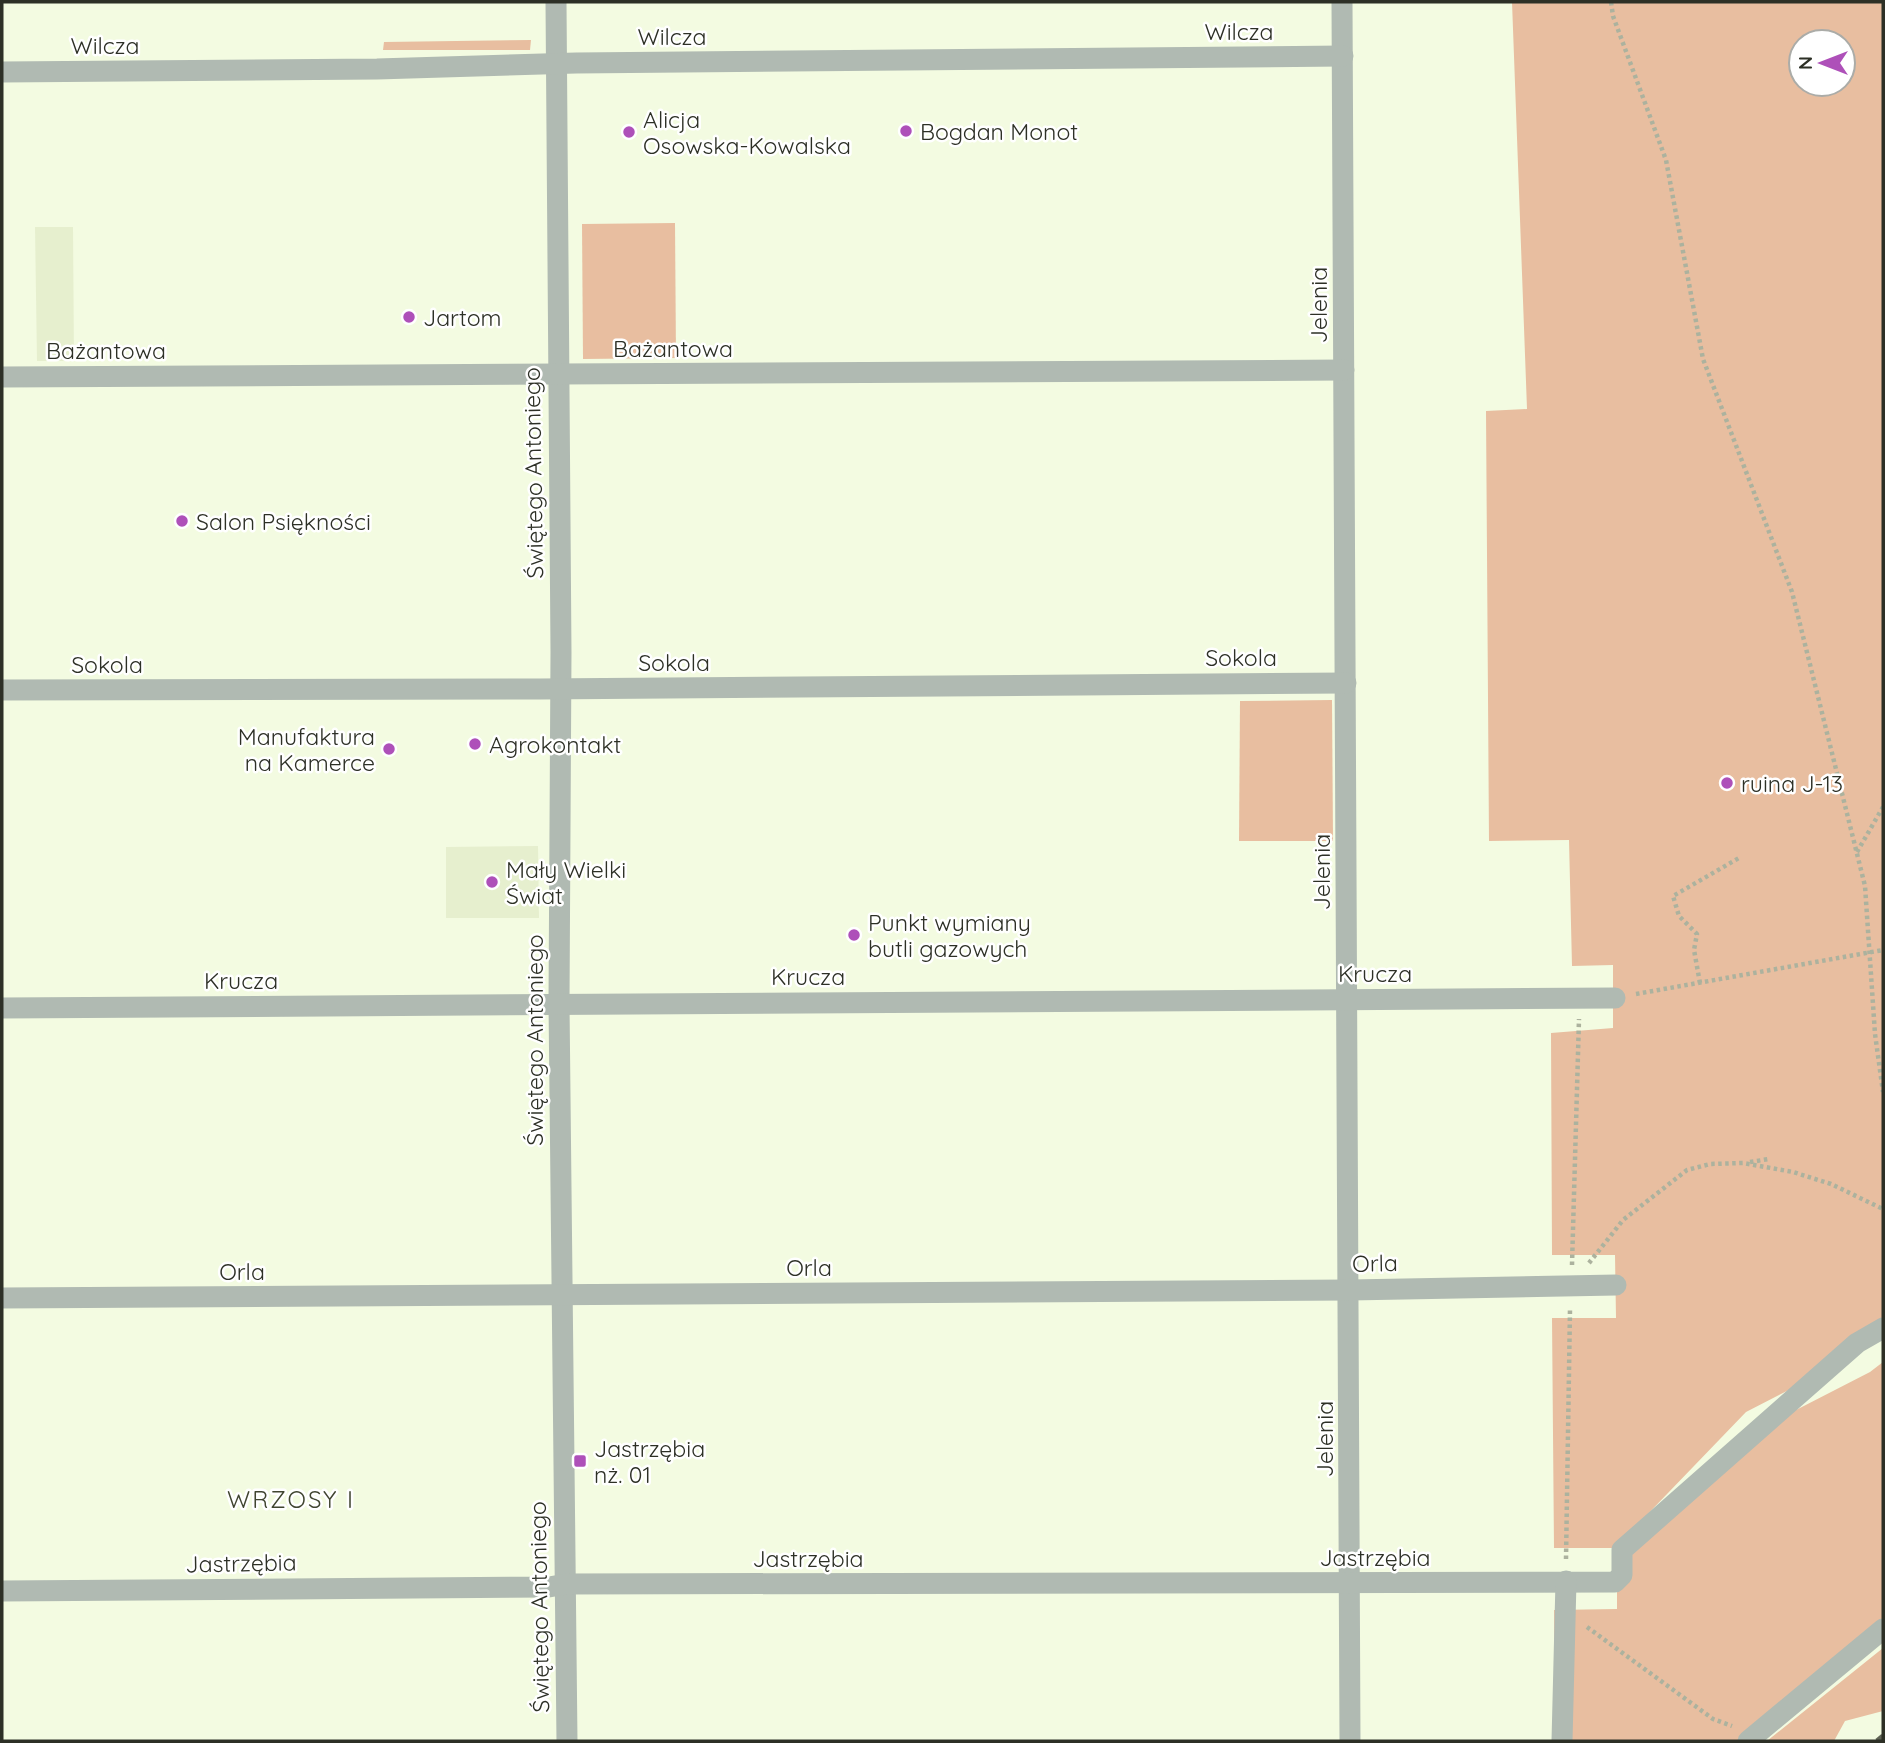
<svg xmlns="http://www.w3.org/2000/svg" width="1885" height="1743" viewBox="0 0 1885 1743" font-family="Quicksand,sans-serif">
<style>
.built{fill:#e6efce}
.green{fill:#e8bea0;fill-rule:evenodd}
.lines{fill:none;stroke-linecap:round;stroke-linejoin:round}
.path{stroke:#acb29e;stroke-width:4.5;stroke-dasharray:3.5 3.5;stroke-linecap:butt}
.street{stroke:#b0bab2;stroke-width:21}
.rail{stroke:#5f6355;stroke-width:5;stroke-dasharray:10 5;stroke-linecap:butt}
.poi-dot{fill:#ae50b9;stroke:#fff;stroke-width:2.5}
.labels{text-anchor:middle;dominant-baseline:central;stroke-width:5;stroke-linejoin:round;paint-order:stroke}
.street-label{font-size:23px;fill:#2d3026;stroke:#fff}
.poi-label{font-size:23px;fill:#2d3026;stroke:#fff;text-anchor:start}
.neighbourhood-label{font-size:24px;letter-spacing:2px;fill:#404530;stroke:#fff}
</style>
<rect width="100%" height="100%" fill="#f3fbe1"/>
<g class="built">
<polygon points="35,227 73,227 74,361 37,361"/>
<polygon points="538,846 539,918 446,918 446,847"/>
</g>
<g class="green">
<path d="M 1512,2 L 1883,2 L 1883,1332 L 1859,1354 L 1746,1412 L 1615,1548 L 1554,1548 L 1552,1318 L 1616,1318 L 1615,1255 L 1552,1255 L 1551,1033 L 1613,1028 L 1613,965 L 1572,966 L 1569,840 L 1489,841 L 1486,411 L 1527,409 ZM 1801,42 L 1843,42 L 1843,84 L 1801,84 Z"/>
<polygon points="531,40 530,50 383,50 384,42"/>
<polygon points="675,223 676,358 583,359 582,224"/>
<polygon points="1332,700 1333,841 1239,841 1240,701"/>
<polygon points="1883,1362 1883,1625 1739,1741 1555,1741 1554,1610 1617,1609 1617,1568 1761,1428 1870,1372"/>
<polygon points="1883,1648 1883,1711 1845,1721 1834,1741 1767,1741"/>
</g>
<g class="lines">
<g class="path">
<polyline points="1611,2 1613,16 1666,160 1703,359 1792,592 1865,886 1875,1034 1883,1092"/>
<polyline points="1857,852 1883,807"/>
<polyline points="1700,983 1694,950 1697,934 1679,916 1673,896 1739,858"/>
<polyline points="1636,994 1883,950"/>
<polyline points="1750,1162 1769,1159"/>
<polyline points="1589,1263 1623,1220 1687,1170 1710,1164 1743,1163 1793,1172 1831,1184 1883,1209"/>
<polyline points="1572,1265 1579,1019"/>
<polyline points="1566,1559 1570,1309"/>
<polyline points="1587,1627 1713,1719 1732,1726"/>
</g>
<g class="street">
<polyline points="556,2 561,652 559,1003 567,1741"/>
<polyline points="1342,2 1350,1741"/>
<polyline points="2,72 377,69 576,63 1343,56"/>
<polyline points="2,377 1344,370"/>
<polyline points="2,690 540,689 1346,683"/>
<polyline points="2,1008 1615,998"/>
<polyline points="2,1298 1350,1290 1616,1285"/>
<polyline points="2,1591 549,1587 566,1584 1615,1582 1622,1575 1622,1550 1857,1343 1883,1328"/>
<polyline points="1562,1741 1566,1581"/>
<polyline points="1748,1741 1883,1629"/>
</g>
<polyline class="rail" points="1877,1741 1883,1736"/>
</g>
<g class="poi-dot">
<circle cx="906" cy="131" r="7"/>
<circle cx="629" cy="132" r="7"/>
<circle cx="409" cy="317" r="7"/>
<circle cx="182" cy="521" r="7"/>
<circle cx="475" cy="744" r="7"/>
<circle cx="389" cy="749" r="7"/>
<circle cx="1727" cy="783" r="7"/>
<circle cx="492" cy="882" r="7"/>
<circle cx="854" cy="935" r="7"/>
<rect x="573" y="1454" width="14" height="14" rx="3.5"/>
</g>
<g class="labels">
<g class="street-label">
<text x="1239" y="31">Wilcza</text>
<text x="672" y="36">Wilcza</text>
<text x="105" y="45">Wilcza</text>
<text transform="translate(1318 305) rotate(-90)">Jelenia</text>
<text x="673" y="348">Bażantowa</text>
<text x="106" y="350">Bażantowa</text>
<text transform="translate(533 473) rotate(-91)">Świętego Antoniego</text>
<text x="1241" y="657">Sokola</text>
<text x="674" y="662">Sokola</text>
<text x="107" y="664">Sokola</text>
<text transform="translate(1321 872) rotate(-90)">Jelenia</text>
<text x="1375" y="973">Krucza</text>
<text x="808" y="976">Krucza</text>
<text x="241" y="980">Krucza</text>
<text transform="translate(534 1040) rotate(-90)">Świętego Antoniego</text>
<text transform="translate(1375 1263) rotate(-1)">Orla</text>
<text x="809" y="1267">Orla</text>
<text x="242" y="1271">Orla</text>
<text transform="translate(1324 1439) rotate(-90)">Jelenia</text>
<text x="1375" y="1557">Jastrzębia</text>
<text x="808" y="1558">Jastrzębia</text>
<text transform="translate(241 1563) rotate(-1)">Jastrzębia</text>
<text transform="translate(539 1607) rotate(-91)">Świętego Antoniego</text>
</g>
<g class="poi-label">
<text x="643" y="119">Alicja<tspan x="643" dy="26">Osowska-Kowalska</tspan></text>
<text x="920" y="131">Bogdan Monot</text>
<text x="423" y="317">Jartom</text>
<text x="196" y="521">Salon Psiękności</text>
<text x="375" y="736" text-anchor="end">Manufaktura<tspan x="375" dy="26">na Kamerce</tspan></text>
<text x="489" y="744">Agrokontakt</text>
<text x="1741" y="783">ruina J-13</text>
<text x="506" y="869">Mały Wielki<tspan x="506" dy="26">Świat</tspan></text>
<text x="868" y="922">Punkt wymiany<tspan x="868" dy="26">butli gazowych</tspan></text>
<text x="594" y="1448">Jastrzębia<tspan x="594" dy="26">nż. 01</tspan></text>
</g>
<g class="neighbourhood-label">
<text x="291" y="1499">WRZOSY I</text>
</g>
</g>
<rect width="1885" height="1743" fill="none" stroke="#2d3026" stroke-width="7"/>
<g transform="translate(1822 63) rotate(270)"><circle r="33" fill="#ffffff" stroke="#abaca8" stroke-width="2"/>
<path d="M0-5L12 26L0 18L-12 26Z" fill="#ae50b9"/>
<text y="-10" font-size="19" font-weight="bold" text-anchor="middle" fill="#2d3026">N</text>
</g>
</svg>
